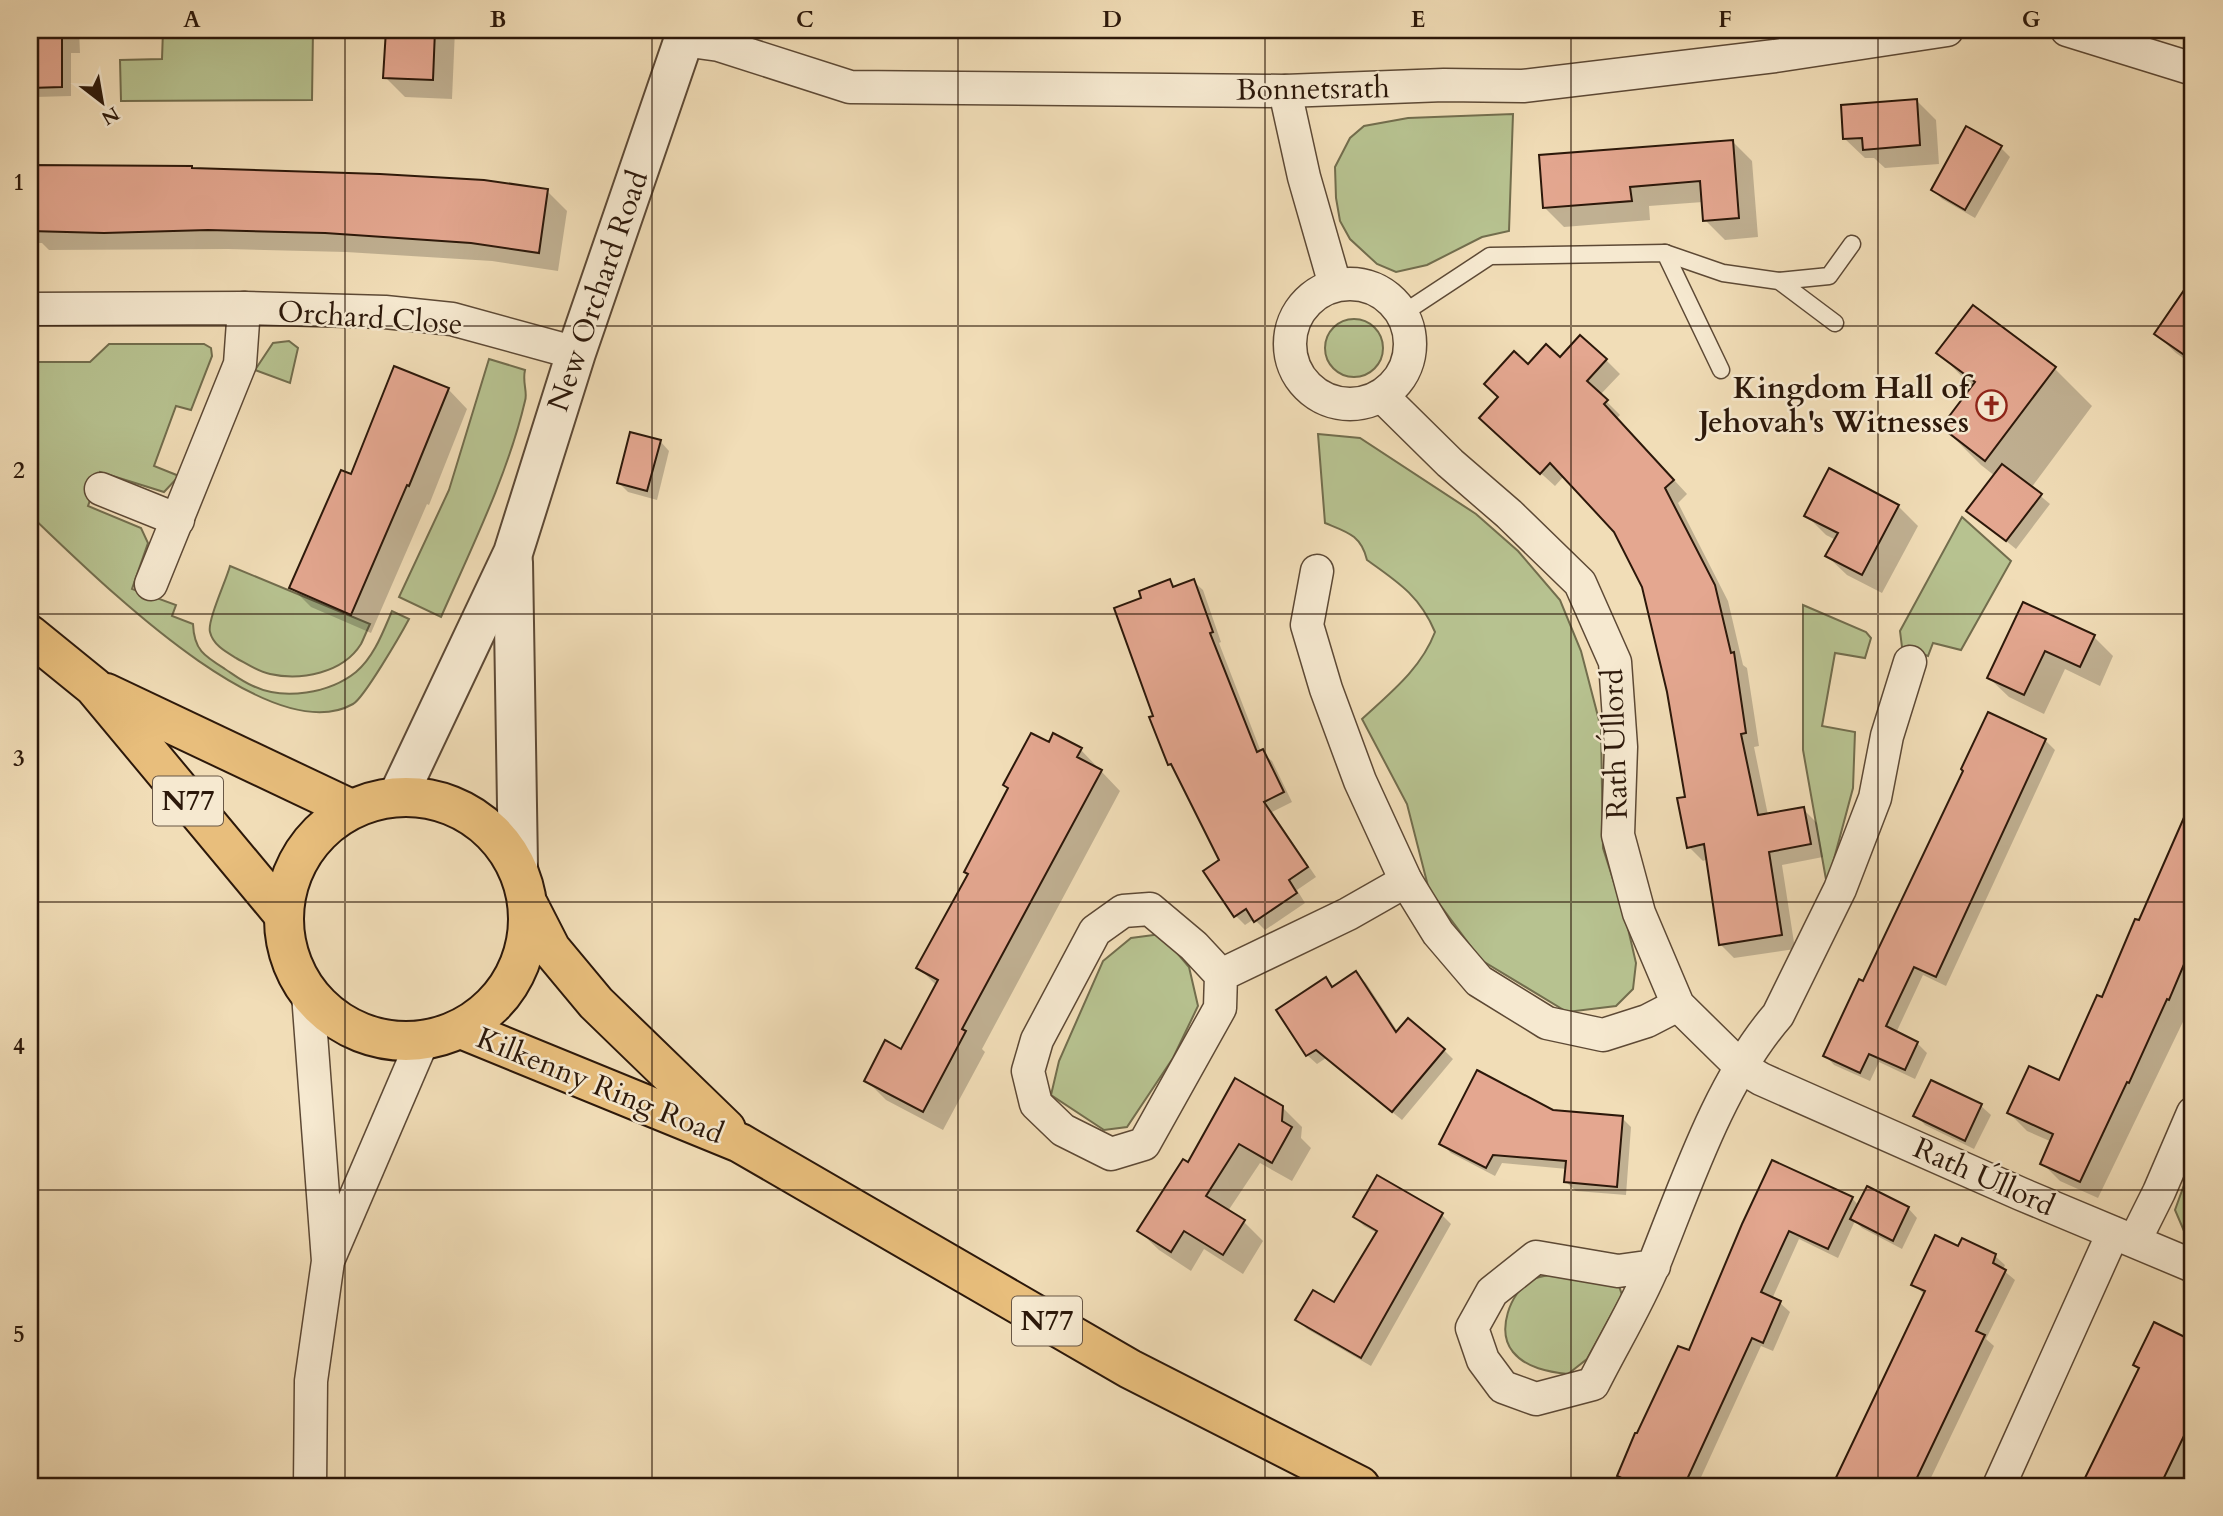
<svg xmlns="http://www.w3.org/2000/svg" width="2223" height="1516" viewBox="0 0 2223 1516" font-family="Cardo,serif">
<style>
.green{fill:#b7c290;stroke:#726d4d;stroke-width:2}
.shadow{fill:#0003}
.building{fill:#e4a790;stroke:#2c180a;stroke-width:2}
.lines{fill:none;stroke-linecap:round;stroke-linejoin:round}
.service-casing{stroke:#5d4935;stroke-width:19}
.minor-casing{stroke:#5d4935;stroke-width:35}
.tertiary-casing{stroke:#5d4935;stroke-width:42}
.primary-casing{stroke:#2c180a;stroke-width:42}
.service{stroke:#f6e9d0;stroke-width:16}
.minor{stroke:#f6e9d0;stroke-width:32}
.tertiary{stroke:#f6e9d0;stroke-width:38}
.primary{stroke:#e8be7c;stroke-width:38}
.grid{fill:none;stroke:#2c180a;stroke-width:2;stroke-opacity:0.55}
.labels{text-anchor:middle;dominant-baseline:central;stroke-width:5;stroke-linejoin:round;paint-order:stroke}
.shield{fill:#f6e9d0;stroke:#695745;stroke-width:2}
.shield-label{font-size:28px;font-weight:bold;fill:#2c180a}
.street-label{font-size:30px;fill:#2c180a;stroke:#f6e9d0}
.poi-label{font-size:30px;font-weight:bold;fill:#2c180a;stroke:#f6e9d0;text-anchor:end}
.neatline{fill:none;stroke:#2c180a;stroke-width:2.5}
.grid-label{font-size:23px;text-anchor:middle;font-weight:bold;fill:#2c180a}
</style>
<rect width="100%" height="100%" fill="#f1ddb7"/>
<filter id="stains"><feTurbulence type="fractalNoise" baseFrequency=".00286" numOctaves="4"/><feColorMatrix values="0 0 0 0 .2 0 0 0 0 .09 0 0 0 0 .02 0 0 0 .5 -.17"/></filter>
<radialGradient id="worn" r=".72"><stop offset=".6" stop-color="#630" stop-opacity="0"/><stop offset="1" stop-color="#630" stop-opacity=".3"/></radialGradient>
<g class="green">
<polygon points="163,30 313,30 312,100 121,101 120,60 162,59"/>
<polygon points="1513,114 1509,231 1482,237 1427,265 1396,272 1377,264 1350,239 1340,221 1336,198 1335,167 1350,138 1364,126 1408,118"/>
<circle cx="1354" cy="348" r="29"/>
<polygon points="289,341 298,348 290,383 255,370 273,343"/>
<path d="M 109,344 L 204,344 L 211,348 L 212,356 L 191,410 L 176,406 L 154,466 L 179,476 L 164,492 L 100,472 L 88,506 L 141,528 L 148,543 L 132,589 L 176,605 L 172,616 L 193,624 C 194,650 204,656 225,669 C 234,675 243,682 253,686 C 284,701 330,693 356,672 C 374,657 383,632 392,611 L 409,619 C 401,634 364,698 353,704 C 267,753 89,570 30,515 L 30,362 L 90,362 Z"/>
<path d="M 489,359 L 525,370 C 522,383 528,392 525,401 C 508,474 471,549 441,617 L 399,597 L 449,490 Z"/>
<path d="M 1318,434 L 1360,438 L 1476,514 L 1518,551 L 1560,600 L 1581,651 L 1601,728 L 1603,848 L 1626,920 L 1636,963 L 1633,989 L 1616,1006 L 1567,1012 L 1481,960 L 1429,890 L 1407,804 L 1362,719 C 1390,693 1421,669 1435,632 C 1420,596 1398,582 1367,560 C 1361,535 1347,532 1325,523 Z"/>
<polygon points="1962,517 2011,561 1961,650 1933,643 1928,656 1902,647 1900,631"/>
<path d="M 230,566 L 370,624 C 367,630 364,638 361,644 C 343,673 301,681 270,674 C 257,671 247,664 236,658 C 226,652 213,645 210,632 C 207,621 226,581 230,566 Z"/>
<polygon points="1803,605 1866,632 1871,638 1865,658 1835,653 1822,726 1855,732 1853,788 1827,885 1803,750"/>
<polygon points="1161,934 1189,967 1198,1006 1173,1058 1127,1127 1104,1130 1051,1095 1059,1061 1103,961 1131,938"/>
<polygon points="2193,1160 2193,1241 2187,1238 2175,1210"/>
<path d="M 1552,1274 L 1619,1286 L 1622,1295 L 1587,1359 L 1568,1374 C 1549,1372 1526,1368 1513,1352 C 1496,1331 1510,1293 1531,1280 C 1537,1277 1546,1276 1552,1274 Z"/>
</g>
<g class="shadow">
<polygon points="30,30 79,30 80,53 71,53 71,96 36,97 30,90"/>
<polygon points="387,30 455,30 452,99 405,97 385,77"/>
<polygon points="1916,100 1936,120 1939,164 1885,168 1874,158 1865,158 1845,139"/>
<polygon points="1732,141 1752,161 1758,237 1725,240 1705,220 1703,202 1649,206 1650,220 1564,227 1544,207"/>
<polygon points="2001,148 2010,157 1975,218 1942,199 1933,190"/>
<polygon points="30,167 191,167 194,170 547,191 567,211 558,271 492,261 346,252 228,249 49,250 42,243 30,243"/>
<polygon points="2192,281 2193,282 2193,365 2176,353 2156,334"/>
<polygon points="1939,353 2054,368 2092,406 2031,488 2050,504 2016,549 1969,511 1995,476 1981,465 1943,427 1973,388"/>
<polygon points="1560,359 1606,360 1620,374 1600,395 1620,415 1617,418 1687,494 1678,503 1728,601 1743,665 1747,668 1759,746 1754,747 1768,815 1803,809 1817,823 1823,857 1782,865 1795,949 1734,958 1720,944 1708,859 1703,861 1689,847 1687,798 1669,691 1644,586 1616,531 1564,476 1555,486 1495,432 1528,366"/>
<polygon points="448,389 467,409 429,505 427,504 371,633 311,607 291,587 352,476"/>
<polygon points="660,441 669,451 657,500 628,492 619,483"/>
<polygon points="1898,506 1918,526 1882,593 1847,575 1827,556 1836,540 1826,535 1806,515"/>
<polygon points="1170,581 1176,587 1193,581 1203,590 1221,642 1219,643 1261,752 1272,761 1292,802 1272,812 1316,877 1297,890 1305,903 1265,930 1254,919 1245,925 1236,916 1221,861 1177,772 1169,764 1155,717 1144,599"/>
<polygon points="2024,604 2094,637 2113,656 2100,686 2065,669 2044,714 2009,697 1989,678"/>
<polygon points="2045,740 2055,750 1946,986 1923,975 1896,1033 1917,1043 1927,1053 1915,1079 1879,1062 1870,1081 1834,1065 1825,1055 1864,983"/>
<polygon points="1050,745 1081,750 1120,791 982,1049 985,1052 943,1130 886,1100 866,1080 902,1051 937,986 919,968 969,875 1009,790 1005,785"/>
<polygon points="2193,795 2193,1001 2098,1198 2060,1181 2042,1163 2052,1142 2027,1131 2009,1113 2060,1082 2140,923 2188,813 2186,811"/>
<polygon points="1356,974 1366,983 1398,1032 1444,1050 1453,1059 1402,1120 1326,1058 1317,1064 1307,1055 1326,979 1334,988"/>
<polygon points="1932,1082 1981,1106 1991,1115 1974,1149 1925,1125 1916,1115"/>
<polygon points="1282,1107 1302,1127 1301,1138 1311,1148 1292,1181 1260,1163 1228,1211 1244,1222 1263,1241 1243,1274 1204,1249 1191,1271 1159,1250 1139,1231 1188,1164"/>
<polygon points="1552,1112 1622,1118 1631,1127 1626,1195 1576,1191 1566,1182 1567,1169 1502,1163 1495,1176 1451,1153 1441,1143"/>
<polygon points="1852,1198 1859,1206 1908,1208 1917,1218 1902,1249 1862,1228 1855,1221 1838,1258 1799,1239 1772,1299 1780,1303 1790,1312 1773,1351 1761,1346 1697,1486 1628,1485 1619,1476 1689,1353 1743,1224"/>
<polygon points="1441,1214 1451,1224 1371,1366 1307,1329 1297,1319 1335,1305 1377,1233 1364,1226 1355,1217"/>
<polygon points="1959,1249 1995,1256 2005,1265 2003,1270 2015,1280 1986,1339 1994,1346 1927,1486 1834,1486 1925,1295 1913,1284"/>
<polygon points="2155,1325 2193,1343 2193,1473 2187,1486 2081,1486 2140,1370 2135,1365"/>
</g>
<g class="building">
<polygon points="30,30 62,30 62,87 30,88"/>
<polygon points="386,30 435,30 433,80 383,78"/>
<polygon points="1917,99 1920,145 1863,150 1862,138 1843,139 1841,105"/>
<polygon points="1966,126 2002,146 1965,210 1931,190"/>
<polygon points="1733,140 1739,218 1703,221 1700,181 1630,187 1632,201 1543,208 1539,155"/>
<polygon points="30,165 192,166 192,168 380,174 484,180 548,189 539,253 471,243 325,233 208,230 104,233 30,231"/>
<polygon points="2193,277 2193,361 2154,334"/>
<polygon points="1973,305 2056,367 1985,461 1941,427 1975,382 1936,353"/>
<polygon points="1580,335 1607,359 1587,381 1608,400 1604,404 1674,480 1665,488 1715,585 1731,653 1734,652 1746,733 1741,734 1758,815 1804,807 1811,844 1769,852 1782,935 1719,945 1704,844 1687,848 1677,798 1685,797 1667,692 1642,587 1614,532 1550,463 1540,474 1479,418 1498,397 1484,384 1514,351 1528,364 1546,344 1560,357"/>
<polygon points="394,366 449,388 409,486 407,485 351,615 289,588 341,470 351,474"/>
<polygon points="630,432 661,440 647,491 617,483"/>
<polygon points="2002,464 2042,494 2006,541 1966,511"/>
<polygon points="1829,468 1899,505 1862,575 1825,556 1838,533 1804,516"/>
<polygon points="1170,579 1173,587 1194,579 1213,632 1210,633 1257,752 1263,749 1284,792 1264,802 1308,867 1289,880 1297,893 1254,922 1246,909 1234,917 1203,871 1219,860 1171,764 1168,765 1149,717 1153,716 1114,608 1141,598 1139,591"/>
<polygon points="2023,602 2095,635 2080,667 2045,651 2024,695 1987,678"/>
<polygon points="1988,712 2046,739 1936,977 1914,967 1886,1026 1918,1042 1905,1070 1869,1054 1860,1073 1823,1056 1859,979 1863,981 1963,771 1961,769"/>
<polygon points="1031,733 1049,742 1053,733 1082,748 1077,757 1102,770 962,1029 966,1031 923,1112 864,1081 885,1040 901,1049 938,980 916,968 968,874 964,872 1008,788 1003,785"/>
<polygon points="2193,797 2193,943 2169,1000 2167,999 2129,1083 2127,1082 2080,1182 2040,1164 2053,1134 2007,1113 2029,1066 2059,1080 2097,995 2102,997 2135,919 2139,920"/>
<polygon points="1356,971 1396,1032 1408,1018 1445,1049 1392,1112 1316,1050 1306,1056 1276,1010 1326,977 1332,987"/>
<polygon points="1477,1070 1553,1110 1623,1116 1617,1187 1564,1182 1566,1161 1493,1155 1486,1168 1439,1144"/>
<polygon points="1235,1078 1283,1106 1282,1121 1292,1127 1272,1163 1239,1144 1206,1196 1245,1220 1223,1255 1184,1231 1171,1252 1137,1231 1183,1159 1188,1162"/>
<polygon points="1931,1080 1982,1104 1965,1141 1913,1116"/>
<polygon points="1772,1160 1853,1197 1828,1249 1789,1231 1761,1292 1781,1301 1763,1343 1752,1338 1684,1486 1640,1486 1617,1476 1635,1433 1637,1433 1678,1346 1689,1350 1742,1224"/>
<polygon points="1377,1175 1443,1213 1361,1358 1295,1320 1313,1290 1334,1302 1377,1231 1353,1217"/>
<polygon points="1867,1186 1909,1207 1893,1241 1850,1219"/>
<polygon points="1935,1235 1958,1246 1962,1238 1996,1254 1993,1263 2006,1270 1976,1331 1985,1335 1913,1486 1832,1486 1925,1291 1911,1285"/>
<polygon points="2154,1322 2193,1341 2193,1417 2160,1486 2081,1486 2139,1368 2133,1365"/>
</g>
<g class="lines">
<defs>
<g id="service">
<polyline points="1665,253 1723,273 1779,281 1835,323"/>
<polyline points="1779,281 1829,276 1852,244"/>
<polyline points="1402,314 1490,256 1665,253 1721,370"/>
</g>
<g id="minor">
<polyline points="2067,30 2193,69"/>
<polyline points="683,40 719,45 850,87 1285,91 1444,85 1523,86 1775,56 1947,30"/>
<polyline points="1285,91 1304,177 1335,285"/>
<circle cx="1350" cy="344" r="60"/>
<polyline points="30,309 244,308 385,312 452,319 576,353"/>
<polyline points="1382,396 1450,463 1509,514 1580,583 1615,662 1621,747 1618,835 1639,913 1678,1005 1741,1067 1761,1079 2021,1194 2193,1266"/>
<polyline points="101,489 178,520"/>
<polyline points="1317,571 1307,625 1326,689 1360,781 1406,881 1438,933 1479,981 1547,1023 1603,1035 1647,1021 1678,1005"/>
<polyline points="151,584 240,364 244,308"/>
<polyline points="1221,975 1194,946 1150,909 1123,911 1095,931 1037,1040 1028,1071 1036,1104 1063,1130 1111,1154 1144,1144 1220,1008 1221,975 1348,914 1406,881"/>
<polyline points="308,994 328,1261 311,1381 310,1486"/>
<polyline points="2135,1240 2159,1192 2193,1113"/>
<polyline points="330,1256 422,1042"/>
<path d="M 1654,1266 L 1618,1271 L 1536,1257 L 1492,1292 L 1472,1328 L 1483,1360 L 1503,1387 L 1536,1399 L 1593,1384 C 1613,1344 1637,1305 1654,1264 C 1687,1182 1720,1082 1778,1015 L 1840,889 L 1875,798 L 1887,736 L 1910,662"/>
<polyline points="1999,1486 2113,1233"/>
</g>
<g id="tertiary">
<polyline points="513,562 518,866"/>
<polyline points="398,796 513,553 576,353 687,30"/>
</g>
<g id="primary">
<polyline points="30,635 94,687 283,914"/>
<polyline points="106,693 351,809"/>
<circle cx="406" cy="919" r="122"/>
<polyline points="529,906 551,949 596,1003 726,1129"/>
<polyline points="461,1029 740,1143 1130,1369 1360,1486"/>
</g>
</defs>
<use href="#service" class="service-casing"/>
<use href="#minor" class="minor-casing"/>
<use href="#tertiary" class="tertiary-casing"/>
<use href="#primary" class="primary-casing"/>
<use href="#service" class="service"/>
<use href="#minor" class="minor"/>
<use href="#tertiary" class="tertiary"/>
<use href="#primary" class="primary"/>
</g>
<path class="grid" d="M 345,30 L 345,1486M 652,30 L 652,1486M 958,30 L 958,1486M 1265,30 L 1265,1486M 1571,30 L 1571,1486M 1878,30 L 1878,1486M 30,326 L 2193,326M 30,614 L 2193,614M 30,902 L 2193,902M 30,1190 L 2193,1190"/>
<defs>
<symbol id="church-ring" viewBox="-11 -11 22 22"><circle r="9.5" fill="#f6e9d0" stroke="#8f2418" stroke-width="1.5"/><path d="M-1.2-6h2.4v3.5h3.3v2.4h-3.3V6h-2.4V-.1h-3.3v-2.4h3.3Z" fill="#8f2418"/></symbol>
</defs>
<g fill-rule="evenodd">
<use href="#church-ring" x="1974" y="388" width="35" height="35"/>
</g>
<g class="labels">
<g class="shield">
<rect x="153" y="776.5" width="70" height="49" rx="5"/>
<rect x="1012" y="1296.5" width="70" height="49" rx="5"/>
</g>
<g class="shield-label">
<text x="188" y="801">N77</text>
<text x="1047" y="1321">N77</text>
</g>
<g class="street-label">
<text transform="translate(1313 89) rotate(-1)">Bonnetsrath</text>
<text transform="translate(598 291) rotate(-71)">New Orchard Road</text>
<text transform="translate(370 318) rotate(4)">Orchard Close</text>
<text transform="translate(1615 744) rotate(-92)">Rath Úllord</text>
<text transform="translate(600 1086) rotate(22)">Kilkenny Ring Road</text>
<text transform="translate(1984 1177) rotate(24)">Rath Úllord</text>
</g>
<g class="poi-label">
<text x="1969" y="388">Kingdom Hall of<tspan x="1969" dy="34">Jehovah's Witnesses</tspan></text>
</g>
</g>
<rect width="2223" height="1516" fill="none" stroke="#f1ddb7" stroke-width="77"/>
<g transform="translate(102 102) rotate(149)" stroke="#f6e9d0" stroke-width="5" paint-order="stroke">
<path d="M0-5L12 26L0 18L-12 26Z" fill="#2c180a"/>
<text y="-10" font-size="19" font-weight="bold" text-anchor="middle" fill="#2c180a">N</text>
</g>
<rect x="38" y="38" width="2146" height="1440" class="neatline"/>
<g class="grid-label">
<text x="192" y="27">A</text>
<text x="498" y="27">B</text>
<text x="805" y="27">C</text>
<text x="1112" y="27">D</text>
<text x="1418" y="27">E</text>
<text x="1725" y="27">F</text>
<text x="2031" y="27">G</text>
<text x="19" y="190">1</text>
<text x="19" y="478">2</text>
<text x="19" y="766">3</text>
<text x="19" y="1054">4</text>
<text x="19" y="1342">5</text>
</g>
<rect width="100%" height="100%" filter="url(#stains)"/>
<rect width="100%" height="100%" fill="url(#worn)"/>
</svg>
